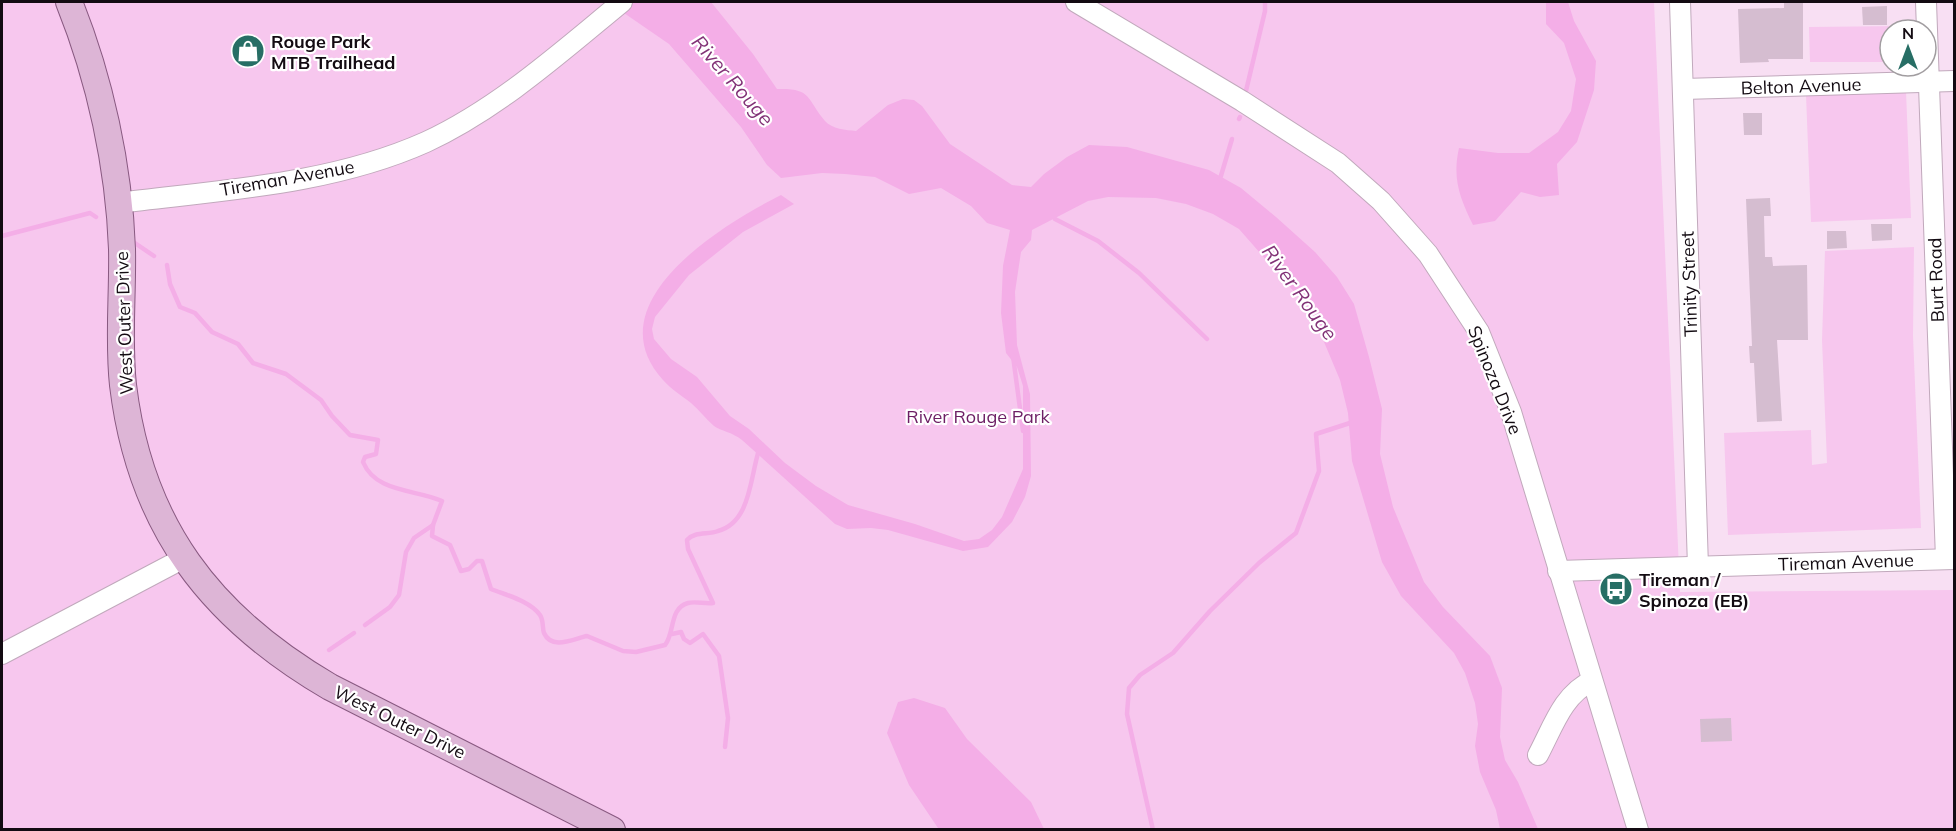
<svg xmlns="http://www.w3.org/2000/svg" width="1956" height="831" viewBox="0 0 1956 831" font-family="Mulish,sans-serif">
<style>
.green{fill:#f7c7ee}
.water{fill:#f4aee7}
.lines{fill:none;stroke-linecap:round;stroke-linejoin:round}
.stream{stroke:#f4aee7;stroke-width:4.5}
.building{fill:#d5bdd0}
.minor-casing{stroke:#c1a9bc;stroke-width:22}
.major-casing{stroke:#885980;stroke-width:28}
.minor{stroke:#fff;stroke-width:20}
.major{stroke:#ddb5d6;stroke-width:26}
.labels{text-anchor:middle;dominant-baseline:central;stroke-width:4.5;stroke-linejoin:round;paint-order:stroke}
.poi-label{font-size:18px;font-weight:bold;fill:#130b12;stroke:#fff;text-anchor:start}
.street-label{font-size:18px;fill:#130b12;stroke:#fff}
.park-label{font-size:18px;fill:#6d1e64;stroke:#fff}
.water-label{font-size:20px;font-style:italic;fill:#823277;stroke:#fff}
</style>
<rect width="100%" height="100%" fill="#f8dff3"/>
<g class="green">
<polygon points="2,2 1654,2 1680,592 1954,590 1954,829 2,830"/>
<polygon points="1903,26 1903,30 1890,30 1890,62 1810,62 1809,27"/>
<polygon points="1906,91 1911,218 1811,222 1806,95"/>
<polygon points="1914,247 1913,336 1921,528 1728,535 1724,433 1811,430 1812,465 1827,463 1822,340 1825,251"/>
</g>
<g class="water">
<path d="M 608,2 L 711,2 L 753,54 L 777,89 C 812,88 806,98 825,121 C 832,129 846,130 856,131 L 888,105 L 903,99 L 914,100 L 922,106 L 950,144 L 1012,185 L 1031,187 L 1044,174 L 1067,157 L 1089,145 L 1127,147 L 1209,170 L 1241,188 L 1276,217 L 1315,252 L 1337,277 L 1354,304 L 1369,357 L 1382,409 L 1380,454 L 1393,507 L 1424,582 L 1443,607 L 1490,656 L 1502,688 L 1500,737 L 1505,760 L 1518,782 L 1538,829 L 1500,829 L 1496,810 L 1480,772 L 1475,746 L 1478,724 L 1475,703 L 1465,673 L 1454,653 L 1401,596 L 1382,562 L 1352,461 L 1348,413 L 1340,380 L 1311,311 L 1239,229 L 1213,214 L 1186,204 L 1156,198 L 1108,197 L 1088,201 L 1032,230 L 1031,240 L 1021,252 L 1015,292 L 1017,345 L 1030,394 L 1031,476 L 1025,497 L 1012,522 L 988,547 L 963,551 L 888,530 L 871,528 L 847,529 L 835,524 L 742,440 C 732,432 721,431 714,426 C 706,419 699,410 691,403 C 682,396 671,389 663,380 C 593,303 723,224 781,195 L 794,204 L 743,232 L 689,275 L 655,317 L 652,329 L 654,339 L 671,359 L 697,377 L 730,416 L 749,429 L 785,463 L 816,486 L 848,505 L 915,524 L 964,541 L 979,539 L 992,530 L 1002,517 L 1023,469 L 1023,386 L 1017,367 L 1006,353 L 1001,313 L 1003,266 L 1010,230 L 987,223 L 971,206 L 941,188 L 909,194 L 875,177 L 845,174 L 822,173 L 781,178 L 767,165 L 741,127 L 669,44 Z"/>
<path d="M 1546,2 L 1568,2 L 1574,21 L 1596,61 L 1594,90 L 1577,142 L 1557,164 L 1559,195 L 1540,197 L 1521,192 L 1495,221 L 1473,225 C 1460,198 1452,179 1459,148 L 1498,153 L 1529,153 L 1558,132 L 1571,111 L 1576,79 L 1564,43 L 1546,24 Z"/>
<polygon points="914,698 945,708 967,739 1031,802 1044,829 938,828 909,785 887,733 898,702"/>
</g>
<g class="lines">
<g class="stream">
<polyline points="1245,95 1265,11 1265,2"/>
<polyline points="1239,119 1240,117"/>
<polyline points="1220,179 1232,139"/>
<polyline points="1055,219 1098,241 1139,273 1207,339"/>
<polyline points="2,236 90,213 96,217"/>
<polyline points="129,239 154,256"/>
<path d="M 167,265 L 170,284 L 180,307 L 195,313 L 212,332 L 238,344 L 253,363 L 286,374 L 321,400 L 332,416 L 350,435 L 378,440 L 376,454 L 365,457 L 363,462 C 376,493 415,489 442,501 L 433,525 L 432,536 L 450,545 L 461,571 L 469,569 L 477,561 L 482,561 L 491,589 C 506,595 530,601 540,615 C 544,621 542,628 544,633 C 552,651 575,638 587,636 L 623,651 L 636,652 L 665,645 C 675,633 669,608 688,603 C 695,601 705,604 713,603 L 688,549 L 687,540 C 695,531 708,535 718,531 C 751,522 750,477 759,450"/>
<polyline points="1013,356 1023,431"/>
<polyline points="365,625 390,607 399,595 406,552 414,538 433,525"/>
<polyline points="672,634 681,632 684,639 690,643 703,634 719,656 728,718 725,747"/>
<polyline points="329,650 354,633"/>
<polyline points="1153,830 1127,714 1129,688 1140,675 1173,653 1210,611 1259,563 1296,533 1319,471 1316,434 1353,422"/>
</g>
</g>
<g class="building">
<polygon points="1784,2 1803,2 1803,59 1768,59 1769,62 1740,63 1738,9 1784,8"/>
<polygon points="1887,6 1887,25 1863,25 1862,7"/>
<polygon points="1743,113 1762,113 1762,135 1744,135"/>
<polygon points="1770,198 1771,216 1764,216 1765,257 1772,257 1773,266 1807,265 1808,340 1777,340 1782,421 1757,422 1754,363 1750,363 1749,346 1752,346 1746,199"/>
<polygon points="1871,224 1892,224 1892,240 1872,241"/>
<polygon points="1827,231 1846,231 1847,248 1827,249"/>
<polygon points="1731,718 1732,741 1701,742 1700,719"/>
</g>
<g class="lines">
<defs>
<g id="minor">
<polyline points="1076,2 1242,101 1338,163 1381,201 1428,254 1479,332 1511,412 1638,830"/>
<polyline points="1680,2 1698,567"/>
<polyline points="1926,2 1946,559"/>
<polyline points="1683,89 1954,81"/>
<path d="M 118,203 C 221,190 330,185 426,142 C 499,108 561,52 622,2"/>
<polyline points="1558,571 1954,559"/>
<polyline points="2,654 184,558"/>
<path d="M 1538,755 C 1553,727 1563,694 1592,681"/>
</g>
<path id="major" d="M 69,2 C 100,79 119,166 122,249 C 123,294 118,340 123,385 C 140,526 210,617 330,687 L 612,830"/>
</defs>
<use href="#minor" class="minor-casing"/>
<use href="#major" class="major-casing"/>
<use href="#minor" class="minor"/>
<use href="#major" class="major"/>
</g>
<defs>
<symbol id="shop-disc" viewBox="-11 -11 22 22"><circle r="9.5" fill="#276e65" stroke="#fff"/><path d="M-5-2.5h2.3a2.7 3.5 0 0 1 5.4 0H5L5.5 6h-11ZM-1.5-2.5h3a1.5 2.3 0 0 0-3 0Z" fill="#fff"/></symbol>
<symbol id="bus-disc" viewBox="-11 -11 22 22"><circle r="9.5" fill="#276e65" stroke="#fff"/><path d="M-5-6H5V4H4V6H2V4H-2V6H-4V4H-5ZM-3.5-4V0h7V-4ZM-3.5 1.2v1.5H-2V1.2ZM2 1.2v1.5H3.5V1.2Z" fill="#fff"/></symbol>
</defs>
<g fill-rule="evenodd">
<use href="#shop-disc" x="229" y="32" width="38" height="38"/>
<use href="#bus-disc" x="1597" y="570" width="38" height="38"/>
</g>
<g class="labels">
<g class="poi-label">
<text x="271" y="41">Rouge Park<tspan x="271" dy="21">MTB Trailhead</tspan></text>
<text x="1639" y="579">Tireman /<tspan x="1639" dy="21">Spinoza (EB)</tspan></text>
</g>
<g class="street-label">
<text transform="translate(1801 86) rotate(-2)">Belton Avenue</text>
<text transform="translate(287 178) rotate(-10)">Tireman Avenue</text>
<text transform="translate(1936 280) rotate(-92)">Burt Road</text>
<text transform="translate(1689 284) rotate(-92)">Trinity Street</text>
<text transform="translate(124 323) rotate(-92)">West Outer Drive</text>
<text transform="translate(1495 380) rotate(68)">Spinoza Drive</text>
<text transform="translate(1846 562) rotate(-2)">Tireman Avenue</text>
<text transform="translate(400 722) rotate(26)">West Outer Drive</text>
</g>
<g class="park-label">
<text x="978" y="416">River Rouge Park</text>
</g>
<g class="water-label">
<text transform="translate(733 80) rotate(49)">River Rouge</text>
<text transform="translate(1300 292) rotate(54)">River Rouge</text>
</g>
</g>
<rect width="1956" height="831" fill="none" stroke="#130b12" stroke-width="6"/>
<g transform="translate(1908 48)"><circle r="28" fill="#ffffff" stroke="#a19da0" stroke-width="1.5"/>
<path d="M0-4.5L10 22L0 15L-10 22Z" fill="#276e65"/>
<text y="-9" font-size="16" font-weight="bold" text-anchor="middle" fill="#130b12">N</text>
</g>
</svg>
